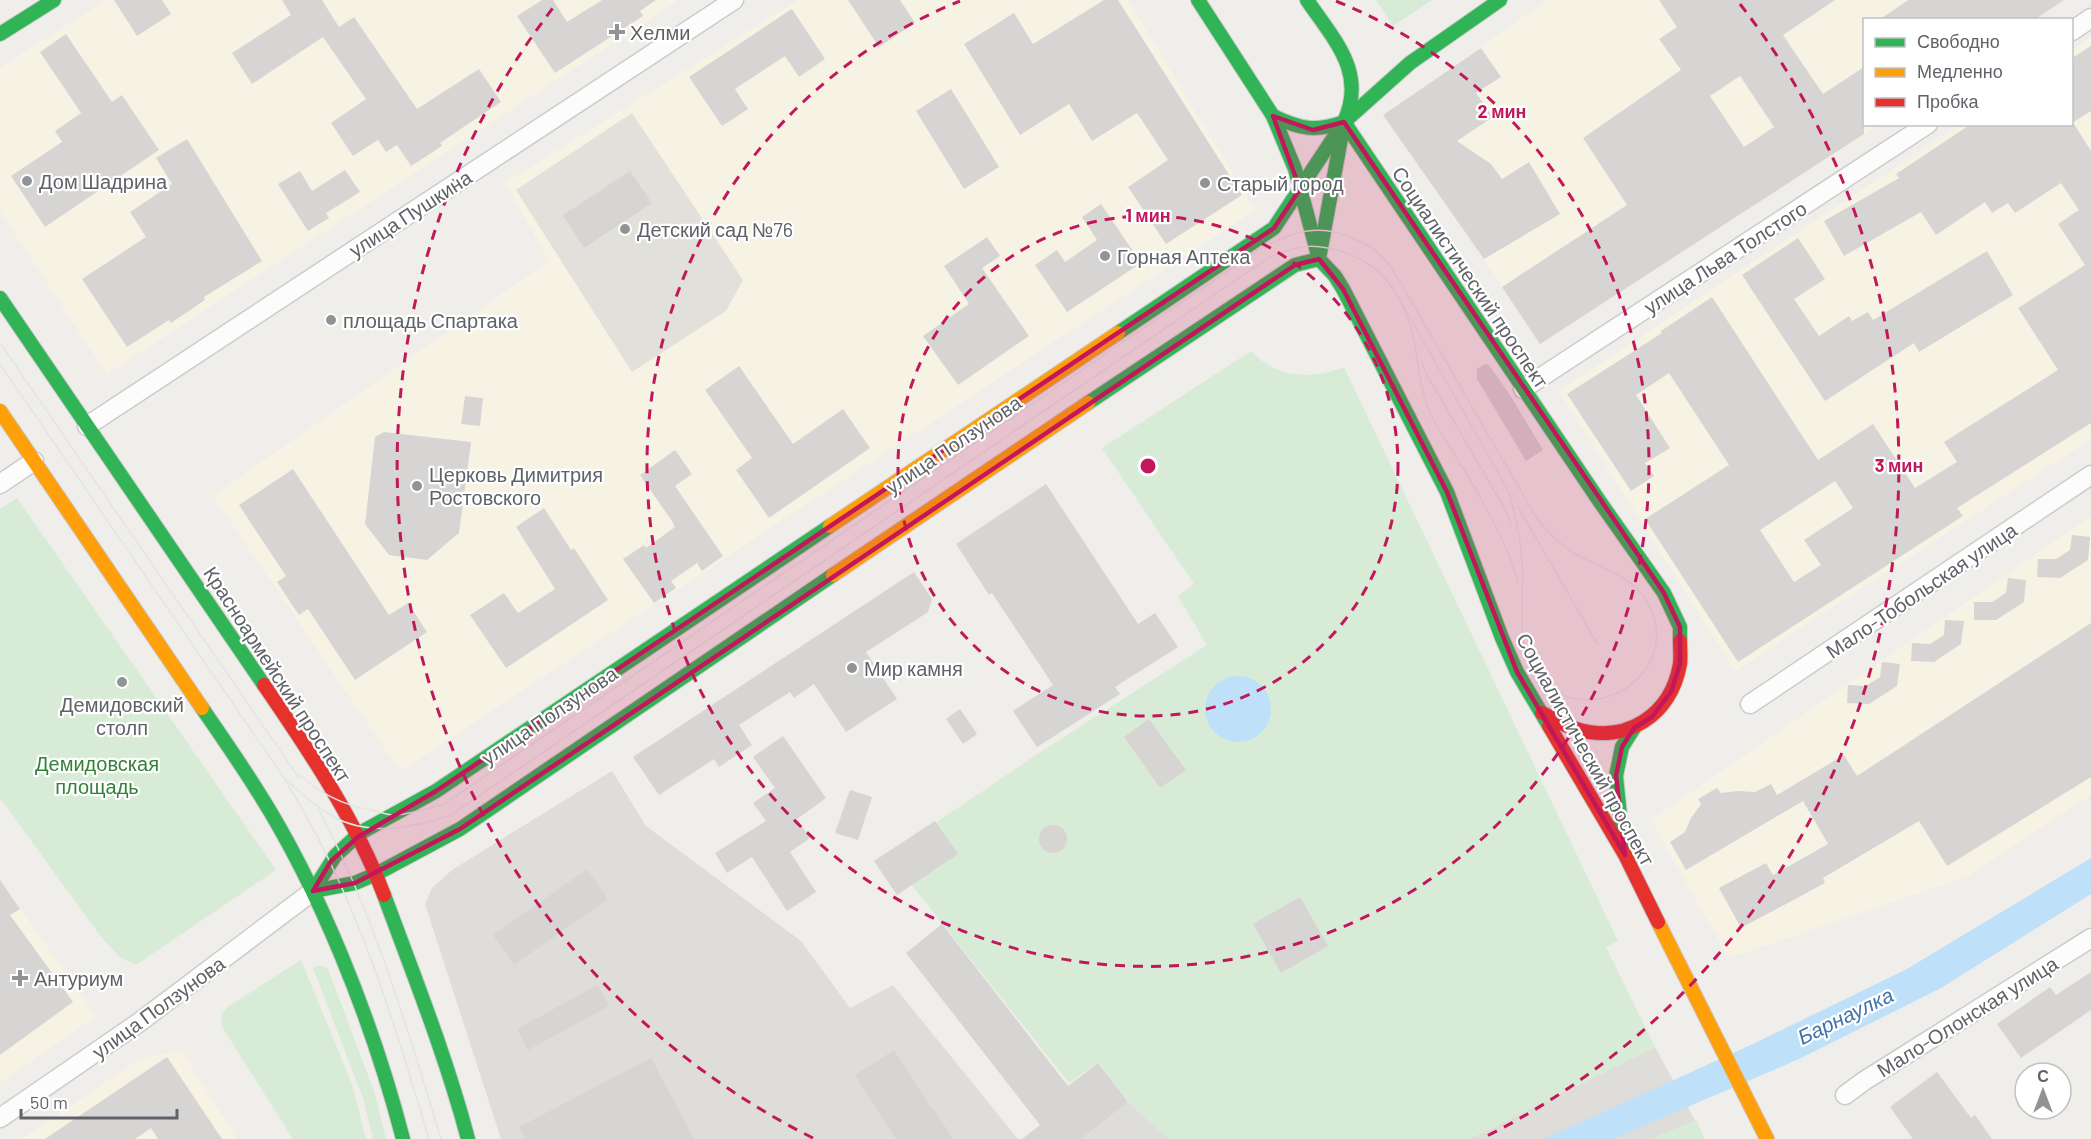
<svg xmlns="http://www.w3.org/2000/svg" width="2091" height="1139" viewBox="0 0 2091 1139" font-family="Barlow,sans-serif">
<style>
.commercial{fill:#f7f3e4}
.industrial{fill:#dfddda}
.education{fill:#e2e0da}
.green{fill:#d8ebd6}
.water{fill:#bfe0f9}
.building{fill:#d6d5d3;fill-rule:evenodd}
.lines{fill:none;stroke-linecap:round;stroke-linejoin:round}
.street-casing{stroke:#cbcccc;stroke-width:21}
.fast-casing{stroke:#cacacb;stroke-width:16}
.slow-casing{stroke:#cacacb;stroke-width:16}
.jam-casing{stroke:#cacacb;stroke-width:16}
.street{stroke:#fdfcfc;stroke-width:18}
.fast{stroke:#30b455;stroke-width:14}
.slow{stroke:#ff9f0a;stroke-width:14}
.jam{stroke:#e5322d;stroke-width:14}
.tram{stroke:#e4e4e4;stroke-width:1.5}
.marked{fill:#c2185b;fill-opacity:0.2;stroke:#c2185b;stroke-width:4.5;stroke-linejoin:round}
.ring{fill:none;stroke:#c2185b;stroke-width:3;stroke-dasharray:10 8}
.poi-dot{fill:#919496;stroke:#fff;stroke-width:2}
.labels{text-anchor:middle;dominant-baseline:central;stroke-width:4.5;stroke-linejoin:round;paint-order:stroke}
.poi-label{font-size:20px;fill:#5f6368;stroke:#fff;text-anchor:start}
.street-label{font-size:20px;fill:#5f6368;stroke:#fff}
.park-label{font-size:20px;fill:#348238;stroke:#fff}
.water-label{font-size:21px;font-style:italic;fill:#4174aa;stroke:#fff}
.centre{fill:#c2185b;stroke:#fff;stroke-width:3}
.ring-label{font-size:18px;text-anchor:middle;font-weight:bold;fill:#c2185b;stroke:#fff;stroke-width:4.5;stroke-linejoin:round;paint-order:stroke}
</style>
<rect width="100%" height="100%" fill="#efeeea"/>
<g class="commercial">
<polygon points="106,0 679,0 107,374 0,211 0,68"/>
<polygon points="798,0 1128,0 1255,210 400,771 213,496 549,261 505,183"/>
<polygon points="1548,0 2064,0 2035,19 1864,20 1864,124 1879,125 1540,344 1484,259 1383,115"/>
<polygon points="2091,37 2091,439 1735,671 1559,391 1960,125 2072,124 2072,50"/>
<polygon points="2091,516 2091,795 1966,877 1729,958 1651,820"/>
<polygon points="0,880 96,1016 0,1083"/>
<polygon points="181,1050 237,1139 21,1139 140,1059"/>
</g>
<g class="industrial">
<polygon points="612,771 646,826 801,941 850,1008 893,985 1018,1139 501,1139 425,904 432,888 452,870"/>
<polygon points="1655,1047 1705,1139 1469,1139"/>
<polygon points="1128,1102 1169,1139 1081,1139"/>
</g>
<polygon class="education" points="632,113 743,280 726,311 632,372 516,190"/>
<g class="green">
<polygon points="1376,0 1432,0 1393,26"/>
<path d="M 1251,351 C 1276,378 1312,380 1344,367 L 1618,941 L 1606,947 L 1655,1047 L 1469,1139 L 1169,1139 L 1128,1102 L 1098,1062 L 1069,1083 L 888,855 L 1039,753 L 1207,645 L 1178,596 L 1194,584 L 1102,448 Z"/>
<polygon points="17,498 276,870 136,965 121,958 101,937 0,798 0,509"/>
<polygon points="301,960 352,1084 366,1139 293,1139 221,1025 222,1013 229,1006"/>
<polygon points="316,966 324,966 328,969 375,1094 386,1139 373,1139 363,1098 313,968"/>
<polygon points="1696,1120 1705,1139 1651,1139"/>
</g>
<g class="water">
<circle cx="1238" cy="709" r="33"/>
<polygon points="2091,858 2091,894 1941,988 1799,1059 1613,1139 1544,1139 1755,1043 1907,969"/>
</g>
<g class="building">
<polygon points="114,0 162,0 171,14 137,36"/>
<polygon points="282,0 322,0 339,27 354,17 417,109 479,69 501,102 440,143 442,146 411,166 397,145 386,152 378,140 353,156 331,123 366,99 323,37 252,84 232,53 291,15"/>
<polygon points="542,0 553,0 567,22 602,0 656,0 640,11 643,16 555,73 517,16"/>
<polygon points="848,0 900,0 915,23 879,47"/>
<polygon points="1104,0 1118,0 1242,195 1166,244 1128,187 1168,160 1137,113 1092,141 1069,104 1020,135 964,44 1014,13 1033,44"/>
<path d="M 1659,0 L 1835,0 L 1783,35 L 1823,94 L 1864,67 L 1864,134 L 1540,344 L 1502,287 L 1627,205 L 1583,138 L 1681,70 L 1659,39 L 1677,27 ZM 1740,76 L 1774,127 L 1744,147 L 1710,96 Z"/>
<polygon points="1908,0 2064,0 2034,20 1879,20"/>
<polygon points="792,9 825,59 799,77 785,56 735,89 748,109 722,126 689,77"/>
<polygon points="66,34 112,102 122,95 159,150 45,227 11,176 62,142 55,131 81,113 40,52"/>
<polygon points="2091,46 2091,111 2072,123 2072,58"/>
<polygon points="1481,48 1501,77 1476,93 1493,117 1457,141 1491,164 1502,179 1529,162 1560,214 1484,259 1383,115"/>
<polygon points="951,89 999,167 964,189 916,111"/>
<path d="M 1971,124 L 2074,124 L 2091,151 L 2091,423 L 1957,508 L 1963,516 L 1738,662 L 1645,519 L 1729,465 L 1669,373 L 1636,395 L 1670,448 L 1645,463 L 1654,476 L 1631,491 L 1567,394 L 1662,333 L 1661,331 L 1712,297 L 1818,460 L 1873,424 L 1915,488 L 1957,462 L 1944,442 L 2058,370 L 2018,308 L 2085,265 L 2058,224 L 2079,210 L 2061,183 L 2015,213 L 2008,203 L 1992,213 L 1985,202 L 1936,235 L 1921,212 L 1844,256 L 1824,221 L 1899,178 L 1896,174 ZM 1835,481 L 1853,508 L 1804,540 L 1821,565 L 1794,582 L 1760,530 Z"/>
<polygon points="187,139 262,261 204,297 205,300 171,323 169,320 127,347 82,279 146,237 130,212 172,184 156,158"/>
<polygon points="345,170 360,192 326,213 329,218 308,231 278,184 300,171 312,191"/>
<polygon points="630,171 652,203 584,248 563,215"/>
<polygon points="1101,204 1141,263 1067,312 1035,265 1057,250 1065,262 1097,240 1082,217"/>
<polygon points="987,237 1000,256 982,268 1029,336 958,385 923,336 969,304 944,266"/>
<polygon points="1798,238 1825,279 1794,299 1819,336 1849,316 1852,321 1868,312 1873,320 1987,251 2013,295 1919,352 1914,343 1825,401 1742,275"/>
<polygon points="1485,364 1489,365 1510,395 1543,450 1526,461 1477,379 1477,369"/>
<polygon points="739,366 793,444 843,409 870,448 769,518 736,470 752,458 705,390"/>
<polygon points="465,396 483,398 480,426 461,424"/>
<polygon points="384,432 471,442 459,533 427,560 389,555 365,524 375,437"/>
<polygon points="675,450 692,474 675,486 723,556 702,571 697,563 671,581 676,588 654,603 623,559 644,545 646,548 675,527 673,525 674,524 640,475"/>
<polygon points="293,469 389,615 408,603 427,632 355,680 308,609 299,615 277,582 286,576 239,505"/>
<polygon points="1046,484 1138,624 1155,613 1178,647 1115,687 1120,694 1037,747 1013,711 1053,685 992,593 989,595 956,544"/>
<polygon points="544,508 571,550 574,548 608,600 506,668 470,615 504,593 518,613 555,589 516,527"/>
<polygon points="2072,535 2090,537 2088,560 2060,578 2037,577 2038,559 2056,559 2070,550"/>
<polygon points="914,572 932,599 928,612 866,652 897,699 846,732 814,684 794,698 790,692 739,725 752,745 719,767 714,759 659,795 633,757"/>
<polygon points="2008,578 2026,580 2024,602 1996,620 1974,620 1974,602 1992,602 2006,593"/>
<polygon points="1945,620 1964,621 1961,644 1934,662 1911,661 1912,643 1930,644 1944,635"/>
<polygon points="2091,623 2091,777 1947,866 1919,821 1823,878 1825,883 1741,928 1719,888 1766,863 1773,875 1828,844 1803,801 1686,870 1670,842 1685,832 1691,818 1701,804 1698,799 1717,788 1721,793 1738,791 1755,792 1771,784 1777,795 1844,755 1857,776"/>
<polygon points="1882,662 1900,664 1897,686 1869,704 1847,703 1848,685 1866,686 1880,677"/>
<polygon points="960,709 977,734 963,744 946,719"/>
<polygon points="1149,719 1186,770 1160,788 1124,737"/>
<polygon points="783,736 826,798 797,819 810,838 790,852 816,892 787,911 752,857 727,873 715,853 766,821 753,803 775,788 753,757"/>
<polygon points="850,790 872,797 858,840 835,833"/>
<polygon points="935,821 958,854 897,895 874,861"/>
<circle cx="1053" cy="839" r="14"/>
<polygon points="587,869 608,899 514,965 493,935"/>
<polygon points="0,880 20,909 10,915 73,1002 0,1055"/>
<polygon points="1300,897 1328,946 1281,973 1253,924"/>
<polygon points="942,924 1068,1086 1098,1063 1128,1102 1081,1139 1022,1139 1040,1125 906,953"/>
<polygon points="2091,972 2091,1010 2021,1058 1997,1024 2050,987 2056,995"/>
<polygon points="598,985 609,1006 528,1050 517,1029"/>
<polygon points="894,1050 932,1109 933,1108 953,1139 896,1139 855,1075"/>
<polygon points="167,1057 222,1139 158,1139 151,1128 135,1139 45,1139"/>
<polygon points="651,1058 694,1139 526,1139 519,1127"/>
<polygon points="1937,1072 1971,1118 1975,1115 1992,1139 1913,1139 1890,1107"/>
</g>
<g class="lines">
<defs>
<g id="street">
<polyline points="2072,31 2091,18"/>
<polyline points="1523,389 1928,124"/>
<polyline points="87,426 734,0"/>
<polyline points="0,484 34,461"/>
<polyline points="1750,704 2091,475"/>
<polyline points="1845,1095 1864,1081 2091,938"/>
<polyline points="0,1118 141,1021 313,891"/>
</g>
<g id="fast">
<polyline points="1198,0 1273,116 1295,169 1319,259 1335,276 1343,289 1447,492 1502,638 1517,672 1549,726"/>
<path d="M 1307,0 C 1334,40 1367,72 1344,122 L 1320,253"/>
<polyline points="0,34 54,0"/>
<path d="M 1273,116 C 1300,129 1315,132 1344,122"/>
<polyline points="1344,122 1600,502 1664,593 1680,627 1680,641"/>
<polyline points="0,298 264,685"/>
<polyline points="1118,333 1274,228 1344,122 1410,63 1500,0"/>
<polyline points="1088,403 1295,265 1319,259"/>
<path d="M 202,708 C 220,734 238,760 255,787 C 320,888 373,1023 403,1139"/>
<polyline points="1623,845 1616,776 1622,747 1634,728"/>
<polyline points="313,891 335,856 360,833 436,791 830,526"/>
<polyline points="313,891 355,883 376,874 460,829 833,575"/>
<path d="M 384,895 C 414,976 446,1056 468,1139"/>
</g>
<g id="slow">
<polyline points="0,411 202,708"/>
<polyline points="830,526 1118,333"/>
<polyline points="833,575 1088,403"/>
<polyline points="1658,922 1767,1139"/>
</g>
<g id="jam">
<path d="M 264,685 C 310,752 355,819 384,895"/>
<path d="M 1542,713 C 1553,718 1564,726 1576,729 C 1626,744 1671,716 1680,664 C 1681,657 1680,649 1680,641"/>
<polyline points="1549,726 1625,855 1658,922"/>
</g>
</defs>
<use href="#street" class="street-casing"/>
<use href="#fast" class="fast-casing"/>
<use href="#slow" class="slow-casing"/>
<use href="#jam" class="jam-casing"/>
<use href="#street" class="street"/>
<use href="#fast" class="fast"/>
<use href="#slow" class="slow"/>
<use href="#jam" class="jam"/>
<g class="tram">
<polyline points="0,343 299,778"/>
<polyline points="1422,363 1427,375 1506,511 1511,526"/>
<path d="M 0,364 L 284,778 C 355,892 391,1012 429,1139"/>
<polyline points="1518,507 1598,645"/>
<path d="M 294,771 C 322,794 340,805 376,811 C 382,813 388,815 394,815 C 411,815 428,808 444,804 L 1260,249 C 1291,232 1320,222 1354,239 C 1362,242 1372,247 1378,253 C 1389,262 1396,275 1403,287 L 1537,519 C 1549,533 1561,546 1577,555 C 1602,569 1633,576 1648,603 C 1688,677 1577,741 1532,667 C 1515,639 1525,591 1522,559 C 1520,536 1515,514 1509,492 L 1403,305"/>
<path d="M 284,778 C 300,792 315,806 332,816 C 369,837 413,828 451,815 L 1267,259 C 1297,245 1314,242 1346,253 C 1387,267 1408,305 1415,346 C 1419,372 1422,398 1434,421 C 1446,442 1460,462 1472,483 C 1481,497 1488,513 1496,527 C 1504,544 1514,563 1518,582"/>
<path d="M 318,808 C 373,912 407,1026 441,1139"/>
</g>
</g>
<path class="marked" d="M 1273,116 L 1313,130 L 1344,122 L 1664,593 L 1680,627 L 1680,664 L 1671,692 L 1652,717 L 1634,728 L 1622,747 L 1616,776 L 1625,855 L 1517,672 L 1447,492 L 1343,289 L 1319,259 L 1295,265 L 460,829 L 355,883 L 313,891 L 331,861 L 358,837 L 436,791 L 1274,228 L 1300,189 Z"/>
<g class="ring">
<circle cx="1148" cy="466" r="250"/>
<path d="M1336 1A501 501 0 1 1 960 1"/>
<path d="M813 1138A751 751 0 0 1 556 4M1740 4A751 751 0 0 1 1483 1138"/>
</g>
<g class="poi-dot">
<path d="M614 23h6v6h6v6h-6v6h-6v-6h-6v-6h6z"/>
<circle cx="27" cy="181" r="6"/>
<circle cx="1205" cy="183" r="6"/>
<circle cx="625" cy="229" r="6"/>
<circle cx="1105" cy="256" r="6"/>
<circle cx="331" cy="320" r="6"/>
<circle cx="417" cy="486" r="6"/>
<circle cx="852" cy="668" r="6"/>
<circle cx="122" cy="682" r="6"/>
<path d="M17 969h6v6h6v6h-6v6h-6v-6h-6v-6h6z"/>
</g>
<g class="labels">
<g class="poi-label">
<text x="630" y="32">Хелми</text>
<text x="39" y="181">Дом Шадрина</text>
<text x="1217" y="183">Старый город</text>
<text x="637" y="229">Детский сад №76</text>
<text x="1117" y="256">Горная Аптека</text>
<text x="343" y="320">площадь Спартака</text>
<text x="429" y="474">Церковь Димитрия<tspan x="429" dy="23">Ростовского</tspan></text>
<text x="864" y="668">Мир камня</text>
<text x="122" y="704" text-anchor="middle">Демидовский<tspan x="122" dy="23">столп</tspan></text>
<text x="34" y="978">Антуриум</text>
</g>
<g class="street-label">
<text transform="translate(410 213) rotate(-33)">улица Пушкина</text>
<text transform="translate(1725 257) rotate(-33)">улица Льва Толстого</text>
<text transform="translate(1471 277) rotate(56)">Социалистический проспект</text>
<text transform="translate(953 444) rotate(-34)">улица Ползунова</text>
<text transform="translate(1921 590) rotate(-34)">Мало-Тобольская улица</text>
<text transform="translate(278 674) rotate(57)">Красноармейский проспект</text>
<text transform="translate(549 715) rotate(-34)">улица Ползунова</text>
<text transform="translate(1586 749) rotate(61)">Социалистический проспект</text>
<text transform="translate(158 1007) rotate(-36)">улица Ползунова</text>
<text transform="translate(1967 1016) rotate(-32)">Мало-Олонская улица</text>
</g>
<g class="park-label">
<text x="97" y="763">Демидовская<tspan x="97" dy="23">площадь</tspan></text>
</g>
<g class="water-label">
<text transform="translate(1845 1015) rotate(-26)">Барнаулка</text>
</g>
</g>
<circle cx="1148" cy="466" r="9" class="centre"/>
<g class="ring-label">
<text x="1502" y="118">2 мин</text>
<text x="1148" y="222">1 мин</text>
<text x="1899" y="472">3 мин</text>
</g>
<rect x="1863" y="18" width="210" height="108" fill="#ffffff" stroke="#bfc1c3" stroke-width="1.5"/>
<rect x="1875" y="38" width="30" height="9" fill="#30b455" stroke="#bfc1c3" stroke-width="1.5"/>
<text x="1917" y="48" font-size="18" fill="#5f6368">Свободно</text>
<rect x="1875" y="68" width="30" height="9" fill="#ff9f0a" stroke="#bfc1c3" stroke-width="1.5"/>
<text x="1917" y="78" font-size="18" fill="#5f6368">Медленно</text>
<rect x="1875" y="98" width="30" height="9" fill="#e5322d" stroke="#bfc1c3" stroke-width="1.5"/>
<text x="1917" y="108" font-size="18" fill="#5f6368">Пробка</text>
<g transform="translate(2043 1091)"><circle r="28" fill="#ffffff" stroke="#bfc1c3" stroke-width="1.5"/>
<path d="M0-4.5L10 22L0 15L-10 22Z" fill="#919496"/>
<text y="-9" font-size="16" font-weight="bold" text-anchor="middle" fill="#5f6368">С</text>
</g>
<path d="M21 1109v9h156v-9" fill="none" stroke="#5f6368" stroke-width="3"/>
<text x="30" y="1109" font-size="18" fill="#5f6368" stroke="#ffffff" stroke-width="4.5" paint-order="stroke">50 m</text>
</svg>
